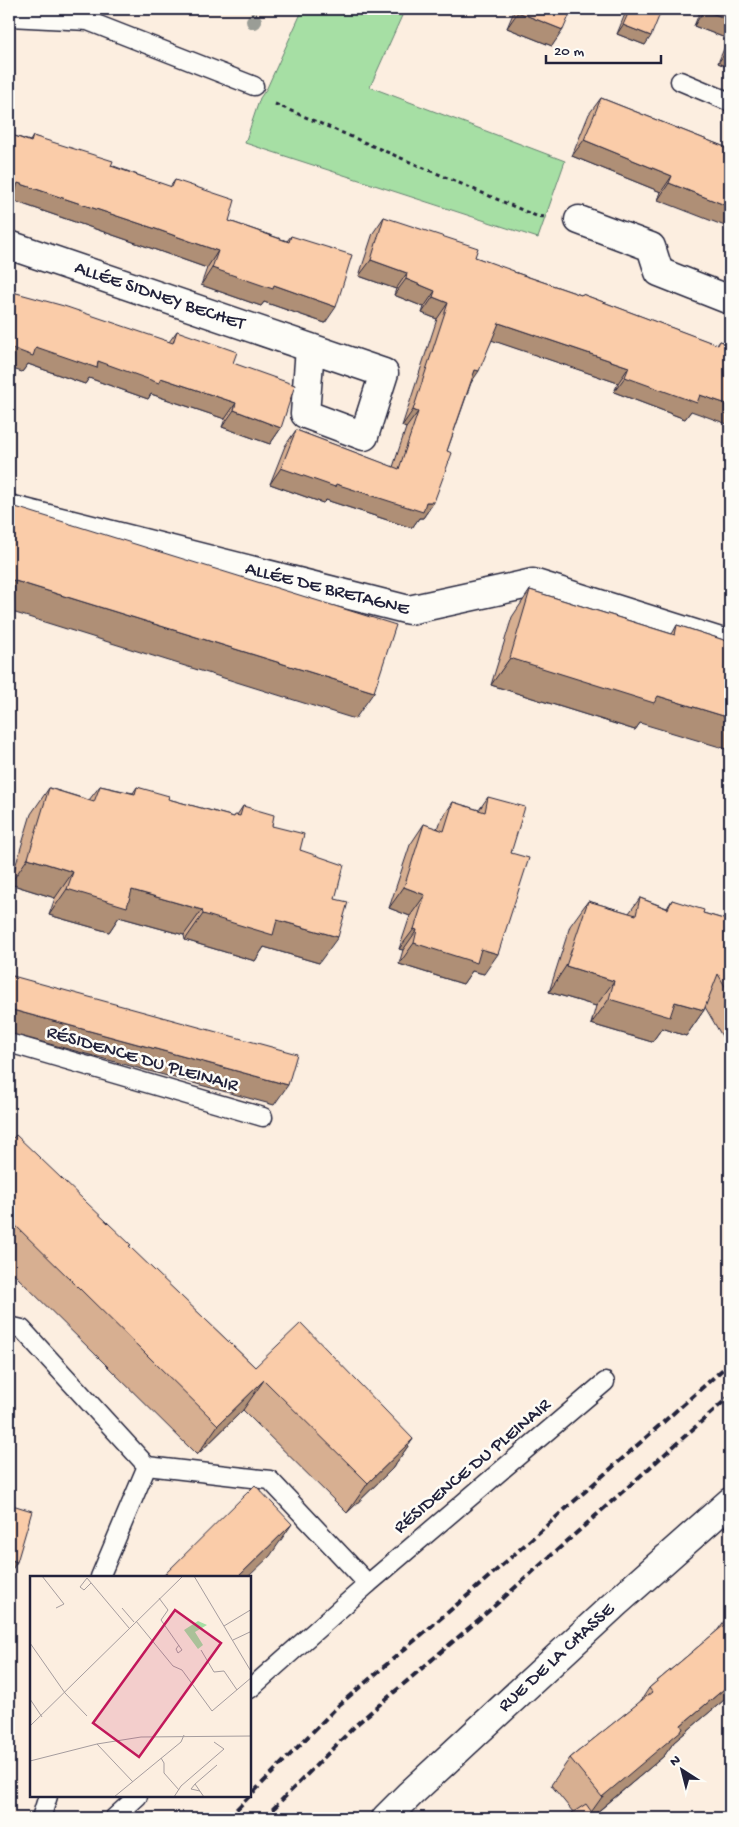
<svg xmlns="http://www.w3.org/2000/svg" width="739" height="1827" viewBox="0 0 739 1827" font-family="'Gochi Hand',sans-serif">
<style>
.green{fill:#a6dfa4;stroke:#648070}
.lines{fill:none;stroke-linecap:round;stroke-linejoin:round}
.lane-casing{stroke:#22223b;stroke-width:21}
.street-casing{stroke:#22223b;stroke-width:31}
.path{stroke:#22223b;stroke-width:3;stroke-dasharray:4 4;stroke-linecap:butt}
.lane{stroke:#fdfcf7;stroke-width:18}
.street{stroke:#fdfcf7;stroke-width:28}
.rail{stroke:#22223b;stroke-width:4;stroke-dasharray:8 4;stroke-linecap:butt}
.tree{fill:#9a9d96}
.wall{fill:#d7af91;stroke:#22223b}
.shaded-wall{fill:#af8f76;stroke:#22223b}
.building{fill:#facca9;stroke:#22223b}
.labels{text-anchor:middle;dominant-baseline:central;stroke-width:5;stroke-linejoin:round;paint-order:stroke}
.street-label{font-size:19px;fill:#22223b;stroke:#fdfcf7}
.inset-road{fill:none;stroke:#a59c9e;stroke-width:1}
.view{fill:#c2185b;fill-opacity:0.15;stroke:#c2185b;stroke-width:2.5}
.inset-edge{fill:none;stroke:#22223b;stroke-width:2.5}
</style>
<rect width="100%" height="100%" fill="#fceee0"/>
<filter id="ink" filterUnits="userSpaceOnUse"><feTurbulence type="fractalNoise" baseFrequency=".02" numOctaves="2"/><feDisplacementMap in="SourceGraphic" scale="10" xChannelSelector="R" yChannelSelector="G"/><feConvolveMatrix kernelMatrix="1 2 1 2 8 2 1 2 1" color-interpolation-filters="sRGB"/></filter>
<g filter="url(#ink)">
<polygon class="green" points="303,9 405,9 370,87 565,161 538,238 245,143 260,98 267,88"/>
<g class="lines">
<defs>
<g id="lane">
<polyline points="9,17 88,21 254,86"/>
<polyline points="680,81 730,102"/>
<polyline points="9,1043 263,1117"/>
<polyline points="9,1326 22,1329 147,1466 100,1577"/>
<polyline points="147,1466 270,1480 368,1584 605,1382"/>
<polyline points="250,1689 368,1584"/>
<polyline points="41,1818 48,1796"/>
<polyline points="114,1818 138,1796"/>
</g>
<g id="street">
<polyline points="579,220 651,247 659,272 730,300"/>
<path id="s1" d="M 9,245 L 384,373 L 364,436 L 305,414 L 310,348"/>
<path id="s2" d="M 9,509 L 409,610 L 533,583 L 730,645"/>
<path id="s3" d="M 386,1818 L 410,1794 L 616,1603 L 730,1502"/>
</g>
</defs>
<use href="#lane" class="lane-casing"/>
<use href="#street" class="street-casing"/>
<polyline class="path" points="275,104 536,216 546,217"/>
<use href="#lane" class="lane"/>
<use href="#street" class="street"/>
<g class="rail">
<polyline points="228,1818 339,1705 474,1590 730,1363"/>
<polyline points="264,1818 357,1724 491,1609 730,1396"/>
</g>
</g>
<circle class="tree" cx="254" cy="21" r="8"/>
<g class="wall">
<polygon points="515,9 572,9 552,46 507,28"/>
<polygon points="627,9 662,9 645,45 617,34"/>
<polygon points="701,9 730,9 730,68 718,63 728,39 694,26"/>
<polygon points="601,98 730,149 658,200 661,192 572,156 589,114"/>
<polygon points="9,134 30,141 33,136 170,187 175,180 229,221 287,241 291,236 325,323 264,302 261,306 201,285 207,268 142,245 11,200 9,203"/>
<polygon points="384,217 475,257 514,272 581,295 582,294 717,345 720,341 730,344 691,411 685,419 614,392 618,383 492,340 471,383 447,451 434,502 423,518 419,518 412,528 326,500 323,503 270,484 285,446 296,430 393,467 406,428 402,426 437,319 422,313 424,307 394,295 396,289 359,276 373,233"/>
<polygon points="9,291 169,342 177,331 233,363 281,428 270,444 222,427 225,419 151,394 148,399 89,378 85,384 28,364 22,372"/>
<polygon points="530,590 672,634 677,625 730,642 640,723 635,730 491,685 512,617"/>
<polygon points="100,786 133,793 137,787 168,799 234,817 237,815 243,806 272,826 300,850 335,899 319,963 264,947 255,961 185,940 184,935 119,917 109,932 49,915 55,898 10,884 31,814 49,788 89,800"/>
<polygon points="488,797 511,853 484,974 472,971 463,984 399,964 403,950 399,949 410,916 389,908 410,845 424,824 437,829 439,823 453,802 479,810"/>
<polygon points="640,898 667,908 672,900 703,913 730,921 730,1050 705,1007 704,1010 686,1036 662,1028 652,1042 591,1024 596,1006 549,992 570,926 588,901 629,913"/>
<polygon points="9,1142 129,1247 255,1367 413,1439 392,1469 347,1513 243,1410 197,1455 9,1269"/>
<polygon points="730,1613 730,1695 674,1742 664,1756 594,1815 573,1812 551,1785 570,1758 640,1702 649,1688 717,1631"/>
</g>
<g class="shaded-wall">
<polygon points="704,10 730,20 730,36 728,39 694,26"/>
<polygon points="518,12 563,30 552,46 507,28"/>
<polygon points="623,25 651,36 645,45 617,34"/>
<polygon points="729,48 730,48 730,68 718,63"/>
<polygon points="584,140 672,176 661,192 572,156"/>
<polygon points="18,183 153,228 218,251 207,268 142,245 11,200 9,203 9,195"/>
<polygon points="669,183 730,207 730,228 658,200"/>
<polygon points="371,260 407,273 396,289 359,276"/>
<polygon points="212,268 274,285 336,307 325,323 264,302 261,306 201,285"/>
<polygon points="406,279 435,291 424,307 394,295"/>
<polygon points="433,297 448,303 437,319 422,313"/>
<polygon points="499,323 629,367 618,383 488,339"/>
<polygon points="9,347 36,347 98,361 161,378 236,403 225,419 151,394 148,399 89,378 85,384 28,364 22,372 9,368"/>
<polygon points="475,370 479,371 468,387"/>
<polygon points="625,377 700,395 730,405 730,425 691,411 685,419 614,392"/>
<polygon points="234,410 281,428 270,444 222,427"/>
<polygon points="413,410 418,412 406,428 402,426"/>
<polygon points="281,468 426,502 434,502 423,518 419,518 412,528 326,500 323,503 270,484"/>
<polygon points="9,579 374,692 355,719 9,611"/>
<polygon points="510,658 658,696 730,718 730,750 640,723 635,730 491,685"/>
<polygon points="28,858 73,872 55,898 10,884"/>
<polygon points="404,887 425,895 410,916 389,908"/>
<polygon points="67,889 132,890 202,910 184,935 119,917 109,932 49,915"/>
<polygon points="203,914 277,920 338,937 319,963 264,947 255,961 185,940"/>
<polygon points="414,929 417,930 403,950 399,949"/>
<polygon points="414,943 481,949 498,954 484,974 472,971 463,984 399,964"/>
<polygon points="566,966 614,981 596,1006 549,992"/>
<polygon points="609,999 675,1002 704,1010 686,1036 662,1028 652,1042 591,1024"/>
<polygon points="9,1009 288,1085 274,1105 9,1033"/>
<polygon points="264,1380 243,1410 197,1455 218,1425"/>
<polygon points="413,1439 392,1469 347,1513 368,1483"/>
<polygon points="292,1524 270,1556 248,1577 238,1577"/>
<polygon points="12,1560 17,1562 9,1574 9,1565"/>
<polygon points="730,1684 730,1695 674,1742 664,1756 590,1818 587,1818 602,1797 681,1725"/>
</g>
<g class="building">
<polygon points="520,9 572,9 563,30 518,12"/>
<polygon points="630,9 662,9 651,36 623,25"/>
<polygon points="705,9 730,9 730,20 704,10"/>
<polygon points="601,98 730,149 730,207 669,183 672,176 584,140"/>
<polygon points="9,134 31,142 33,136 113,161 111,166 172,187 175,180 235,200 229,221 289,242 291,236 352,255 336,307 274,285 273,289 212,268 218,251 153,228 18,183 14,196 9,195"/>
<polygon points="384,217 478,248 475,257 514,271 514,272 581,295 582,294 718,345 720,341 730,344 730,405 700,395 697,403 625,377 629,367 499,323 479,371 475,370 447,451 452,453 434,502 426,502 423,512 336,484 335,487 281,468 296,430 399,469 418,412 413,410 448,303 433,297 435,291 406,279 407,273 371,260"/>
<polygon points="9,291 64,306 173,343 177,331 237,352 233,363 295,385 281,428 234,410 236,403 161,378 159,383 98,361 97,368 36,347 33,356 9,347"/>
<polygon points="9,505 396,625 374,692 9,579"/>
<polygon points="530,590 675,635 677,625 730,642 730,718 658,696 654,703 510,658"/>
<polygon points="100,786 135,794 137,787 169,796 168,799 234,817 235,815 240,816 243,806 274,815 272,826 304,834 300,850 344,865 335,899 348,902 338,937 277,920 273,935 203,914 202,910 132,890 127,907 67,889 73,872 28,858 49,788 94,802"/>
<polygon points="488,797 525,807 511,853 529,858 498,954 481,949 477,963 414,943 417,930 414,929 425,895 404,887 424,824 444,831 453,802 485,812"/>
<polygon points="640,898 668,909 672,900 704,910 703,913 730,921 730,995 718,974 704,1010 675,1002 670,1017 609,999 614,981 566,966 588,901 636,915"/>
<polygon points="9,975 297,1054 288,1085 9,1009"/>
<polygon points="16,1135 131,1245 129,1246 255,1367 301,1323 413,1439 368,1483 264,1380 218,1425 9,1219 9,1142"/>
<polygon points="255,1485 292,1524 238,1577 162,1577"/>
<polygon points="9,1504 32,1511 17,1562 12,1560 9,1572"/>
<polygon points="730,1620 730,1684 681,1725 683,1729 602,1797 570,1758 652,1692 649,1688"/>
<polygon points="586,1804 596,1818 564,1818"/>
</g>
</g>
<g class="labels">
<g class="street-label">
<text stroke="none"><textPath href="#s1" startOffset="159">ALLÉE SIDNEY BECHET</textPath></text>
<text stroke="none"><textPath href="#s2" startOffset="328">ALLÉE DE BRETAGNE</textPath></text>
<text transform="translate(142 1060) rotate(16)">RÉSIDENCE DU PLEINAIR</text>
<text transform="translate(473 1467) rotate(-40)">RÉSIDENCE DU PLEINAIR</text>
<text stroke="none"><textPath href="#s3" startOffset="234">RUE DE LA CHASSE</textPath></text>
</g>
</g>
<g transform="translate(30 1576)">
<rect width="221" height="221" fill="#fceee0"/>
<path d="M 168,45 L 177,49 L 165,56 L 173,69 L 168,73 L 154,54 Z" fill="#a6dfa4"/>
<path class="inset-road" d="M 12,0 L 34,28 L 26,32M 164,0 L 222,97M 61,7 L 54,14 L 50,11 L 57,2 L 99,52M 129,22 L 138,34 L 131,44 L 152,74 L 148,77 L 146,73 L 149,69M 92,32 L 104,46M 106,45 L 143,90 L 152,94 L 182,135 L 222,101M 194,50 L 222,33M 203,64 L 222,55M 0,67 L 35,117M 171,74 L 184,96 L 194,95 L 207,114M 35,117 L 57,140M 0,123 L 12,141M 0,150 L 153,0M 67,168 L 103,206M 131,182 L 134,187 L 134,197 L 149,214M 0,185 L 67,168 L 111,161 L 222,160M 165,208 L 187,189M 170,215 L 161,213 L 165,208 L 174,221M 84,221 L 151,166 L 154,159M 144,221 L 151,210 L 194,173 L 184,166"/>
<path class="view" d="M 145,34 L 191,67 L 109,181 L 63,147 Z"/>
<rect width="221" height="221" class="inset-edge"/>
</g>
<rect width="739" height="1827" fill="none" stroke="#fdfcf7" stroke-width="30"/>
<rect x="15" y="15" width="709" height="1797" fill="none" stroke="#22223b" stroke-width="2" filter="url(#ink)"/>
<g transform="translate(682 1770) rotate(324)" stroke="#fdfcf7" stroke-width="4" paint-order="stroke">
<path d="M0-4L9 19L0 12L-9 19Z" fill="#22223b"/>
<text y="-8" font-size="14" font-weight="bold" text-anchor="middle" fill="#22223b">N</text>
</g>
<path d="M546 55v8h115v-8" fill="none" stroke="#22223b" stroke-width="2.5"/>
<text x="554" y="55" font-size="15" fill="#22223b" stroke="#fdfcf7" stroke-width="4" paint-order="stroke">20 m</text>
</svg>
